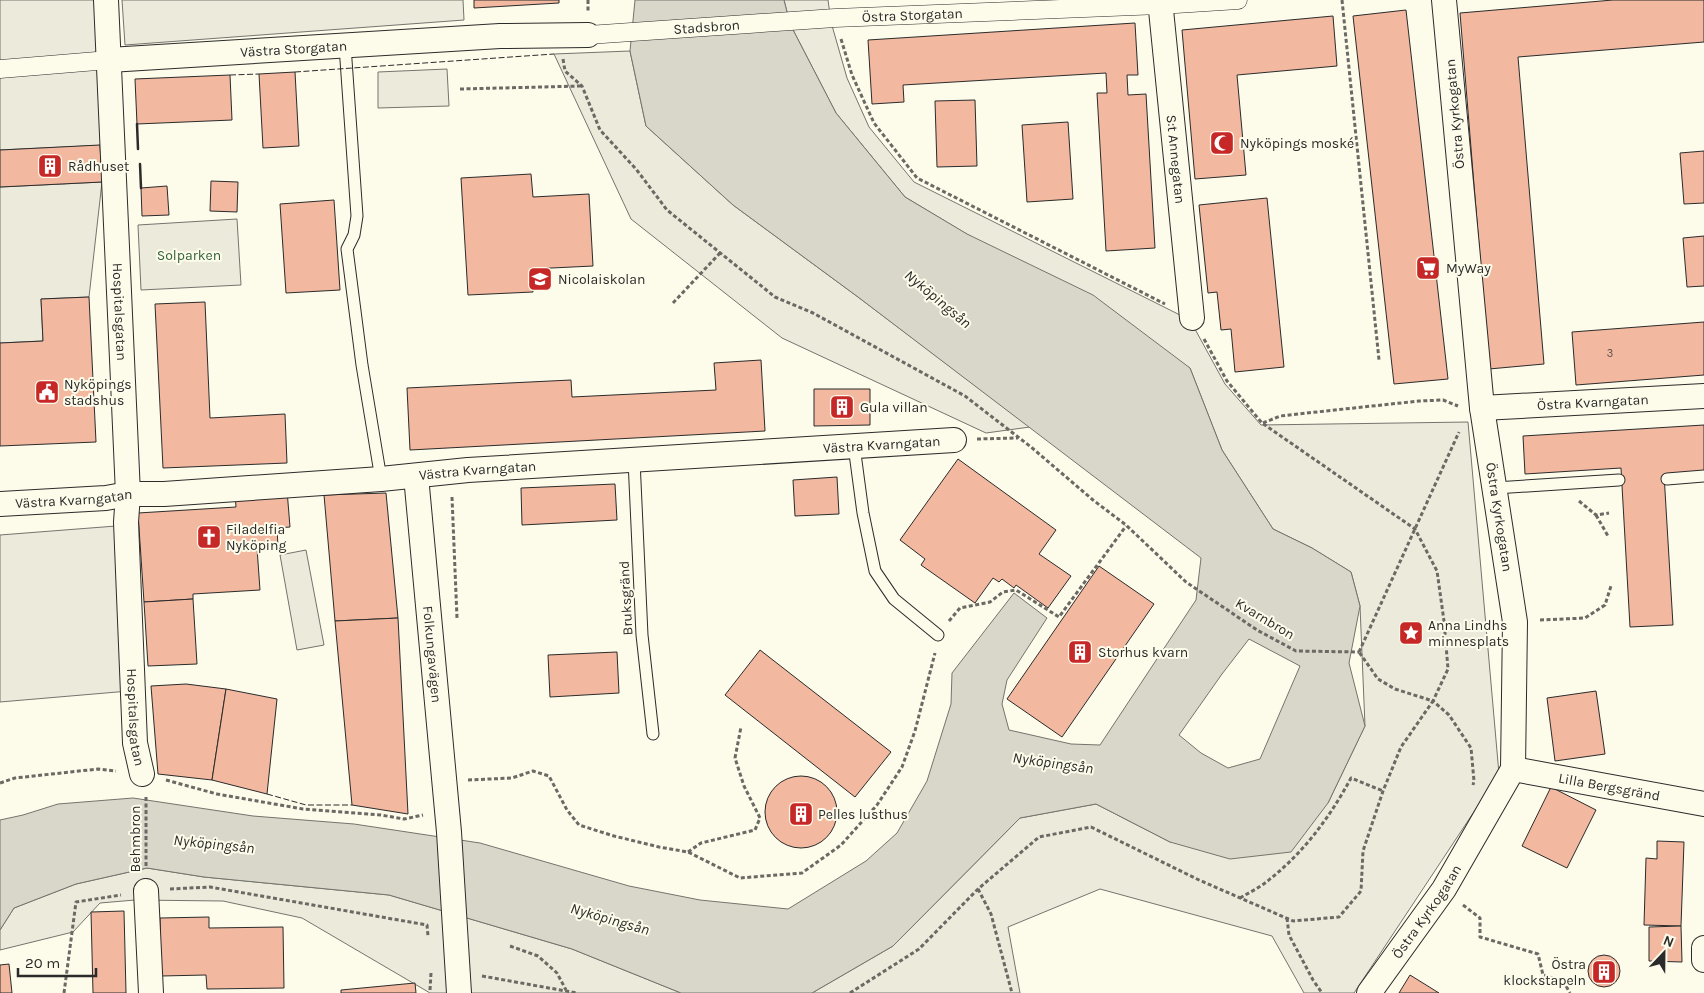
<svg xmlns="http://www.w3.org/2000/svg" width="1704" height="993" viewBox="0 0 1704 993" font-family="Karla,sans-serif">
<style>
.green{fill:#ecebdb;stroke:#74746e}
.parking{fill:#eceadb;stroke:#74746e}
.water{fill:#d8d7c9;stroke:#74746e;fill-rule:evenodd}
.building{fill:#f2b8a0;stroke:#2b2b2b}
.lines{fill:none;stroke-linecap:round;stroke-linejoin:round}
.service-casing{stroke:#2b2b2b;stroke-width:13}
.pedestrian-casing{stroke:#2b2b2b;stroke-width:19}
.minor-casing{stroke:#2b2b2b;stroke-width:26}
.path{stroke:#6a6964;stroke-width:3;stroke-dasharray:4 2.5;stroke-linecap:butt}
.service{stroke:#fdfbea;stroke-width:11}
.pedestrian{stroke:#fdfbea;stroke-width:18}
.minor{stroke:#fdfbea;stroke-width:24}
.fence{stroke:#2b2b2b;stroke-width:1;stroke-dasharray:6 2.5;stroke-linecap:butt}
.wall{stroke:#2b2b2b;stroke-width:2.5}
.labels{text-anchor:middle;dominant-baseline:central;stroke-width:4;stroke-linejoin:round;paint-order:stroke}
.number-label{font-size:11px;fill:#5d4e48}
.street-label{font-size:14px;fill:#2b2b2b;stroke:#fdfbea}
.poi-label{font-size:14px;fill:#2b2b2b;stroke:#fdfbea;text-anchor:start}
.park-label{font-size:14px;fill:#34623c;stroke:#fdfbea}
.water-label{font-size:15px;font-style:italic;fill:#2b2b2b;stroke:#fdfbea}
</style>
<rect width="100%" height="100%" fill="#fdfbea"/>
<g class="green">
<polygon points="122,0 463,0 464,20 125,45"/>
<polygon points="784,0 828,0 831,22 847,78 869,127 914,182 1190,320 1225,384 1261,425 1468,422 1499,774 1354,993 1304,993 1272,936 1100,889 1008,927 1020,993 812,993 893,946 1020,818 1096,804 1170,842 1328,803 1365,726 1360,606 1351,572 1312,548 1273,529 1222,450 1190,368 905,197 836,113 790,24"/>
<polygon points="630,51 646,126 733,205 858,297 1030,427 986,433 782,338 631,219 554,54"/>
<polygon points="447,69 449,106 378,108 378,72"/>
<polygon points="237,219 241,285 141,290 138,225"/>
<polygon points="147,868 204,877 389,895 572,949 681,993 430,993 302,918 223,901 135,900 100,903 73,932 0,950 0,930 14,908 76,884"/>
</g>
<g class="parking">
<polygon points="0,0 100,0 107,145 0,150"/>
<polygon points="102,182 89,297 41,299 43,341 0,343 0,187"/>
<polygon points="116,526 129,691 0,702 0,535"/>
<polygon points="306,550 324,645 297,650 280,555"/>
</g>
<path class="water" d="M 635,0 L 784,0 L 790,24 L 836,113 L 905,197 L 967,234 L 1093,295 L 1190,368 L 1222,450 L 1273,529 L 1312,548 L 1351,572 L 1360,606 L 1349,663 L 1365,726 L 1328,803 L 1291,852 L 1230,859 L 1170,842 L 1096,804 L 1020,818 L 893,946 L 812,993 L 681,993 L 572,949 L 389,895 L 204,877 L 147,868 L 76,884 L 14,908 L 0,930 L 0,820 L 23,815 L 58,804 L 133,798 L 253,816 L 354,824 L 480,843 L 629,886 L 700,900 L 788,909 L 866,861 L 897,833 L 927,781 L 951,704 L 952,673 L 1014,593 L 1047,618 L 1007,680 L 1002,704 L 1009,730 L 1071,744 L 1100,745 L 1196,600 L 1201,558 L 858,297 L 733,205 L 646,126 L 630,51 ZM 1249,639 L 1300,666 L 1260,759 L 1228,768 L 1201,753 L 1179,735 L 1222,674 Z"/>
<g class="building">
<polygon points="474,0 559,0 559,3 474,8"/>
<polygon points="1613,0 1704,0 1704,42 1518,57 1544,364 1489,369 1460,13"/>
<polygon points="1406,10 1448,379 1394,384 1353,16"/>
<polygon points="1333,16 1337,66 1237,75 1246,175 1195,179 1182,30"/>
<polygon points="1135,23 1138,75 1127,75 1128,95 1146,94 1155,248 1106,251 1097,93 1107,93 1106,73 903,85 904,102 872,104 868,40"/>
<polygon points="295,72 299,146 263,148 259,74"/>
<polygon points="230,75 232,120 137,124 135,79"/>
<polygon points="975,100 977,166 937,167 935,101"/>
<polygon points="1068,122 1073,199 1027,202 1022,125"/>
<polygon points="100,145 102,182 0,187 0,150"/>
<polygon points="1704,151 1704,203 1684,204 1680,153"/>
<polygon points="531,174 533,197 589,194 593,266 531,269 533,292 468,295 461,178"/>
<polygon points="211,181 238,182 237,212 210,211"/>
<polygon points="167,186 169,215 142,216 141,188"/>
<polygon points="1267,198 1284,367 1235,372 1231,329 1221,330 1217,292 1208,293 1199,205"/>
<polygon points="334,200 340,290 286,293 280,204"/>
<polygon points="1704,236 1704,286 1687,287 1683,238"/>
<polygon points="89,297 96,442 0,446 0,343 43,341 41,299"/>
<polygon points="205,302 210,418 285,414 287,463 163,468 155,304"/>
<polygon points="1704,322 1704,375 1576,385 1572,332"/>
<polygon points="761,360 765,431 410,450 407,388 571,380 572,397 716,390 714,363"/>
<polygon points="814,389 870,389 870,425 814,426"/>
<polygon points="1704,425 1704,472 1664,474 1673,625 1630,627 1621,468 1525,474 1523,436"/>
<polygon points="958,459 1056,530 1039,554 1071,576 1048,608 1016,585 1014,588 1002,579 999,582 993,578 975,603 921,565 925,559 900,540"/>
<polygon points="837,477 839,514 795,516 793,480"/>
<polygon points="615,484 617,520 522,525 521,488"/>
<polygon points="287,490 290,527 277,528 278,547 257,548 260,590 193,594 193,599 144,602 138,513 236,507 235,493"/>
<polygon points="386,493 398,618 335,621 324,495"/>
<polygon points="1099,566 1154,604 1062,737 1007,699"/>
<polygon points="193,599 197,664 148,666 144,602"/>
<polygon points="398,618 408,814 352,805 335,621"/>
<polygon points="760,650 891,752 855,797 725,695"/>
<polygon points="617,652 619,693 550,697 548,655"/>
<polygon points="186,684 226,689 212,780 158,774 151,686"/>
<polygon points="226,689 277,699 267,794 212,780"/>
<polygon points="1596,691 1605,754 1555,761 1547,698"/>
<circle cx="801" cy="812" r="36"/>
<polygon points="1551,787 1596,810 1567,868 1522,846"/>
<polygon points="1657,841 1684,842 1681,926 1644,925 1646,858 1657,859"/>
<polygon points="124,911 126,993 93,993 91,912"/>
<polygon points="209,917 209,928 283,927 284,988 207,989 206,975 161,976 160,918"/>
<polygon points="1681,926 1682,962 1649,961 1649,927"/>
<circle cx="1604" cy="971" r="16"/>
<polygon points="9,964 12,993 0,993 0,965"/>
<polygon points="1410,975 1439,993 1399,993"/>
<polygon points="415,983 416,993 341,993 341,990"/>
</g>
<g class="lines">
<defs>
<g id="service">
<polyline points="345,46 357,216 354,235 347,249 362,365 381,479"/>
<polyline points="854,446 863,513 875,571 894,599 938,635"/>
<polyline points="634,460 642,635 653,734"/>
<polyline points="1667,479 1704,476"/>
<polyline points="1495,488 1619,480"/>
</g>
<g id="pedestrian">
<path id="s1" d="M 588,35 L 835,18 L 1160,5 L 1238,0"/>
<polyline points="0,69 109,60"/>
</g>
<g id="minor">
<path id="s2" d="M 106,0 L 128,494 L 126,522 L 135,743 L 142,774"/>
<path id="s3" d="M 1160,0 L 1192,318"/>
<path id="s4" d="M 109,60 L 500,36 L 588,35"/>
<path id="s5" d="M 1482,408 L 1704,396"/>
<path id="s6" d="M 416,476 L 449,832 L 459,993"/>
<path id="s7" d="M 0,504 L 106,498 L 128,494 L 164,494 L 381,479 L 468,470 L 954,440"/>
<path id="s8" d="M 1513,769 L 1704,804"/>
<polyline points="146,891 151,993"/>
<polyline points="1704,948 1704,960"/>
<path id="s9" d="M 1369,993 L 1444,889 L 1513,769 L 1515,622 L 1482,408 L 1444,0"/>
</g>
</defs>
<use href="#service" class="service-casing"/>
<use href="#pedestrian" class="pedestrian-casing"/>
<use href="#minor" class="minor-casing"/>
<g class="path">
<polyline points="588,0 588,12"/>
<polyline points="1342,0 1379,360"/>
<polyline points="841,39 852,75 874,123 917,178 1165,304"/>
<polyline points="563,59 565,71 582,86 600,130 636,169 667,210 775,297 813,313 965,396 1031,447 1093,500 1126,525 1186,582 1257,630 1296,651 1359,652"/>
<polyline points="460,89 582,86"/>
<polyline points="673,303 720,253"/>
<polyline points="1204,339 1227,381 1262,423 1415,529 1437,571 1444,621 1448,669 1433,701 1449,715 1471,748 1474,781 1473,785"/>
<polyline points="1263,423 1280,416 1307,413 1419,401 1443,400 1458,406"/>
<polyline points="977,439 1018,438"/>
<polyline points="452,497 457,618"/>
<polyline points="1579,501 1596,515 1609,513"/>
<polyline points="1596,515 1608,536"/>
<polyline points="1540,620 1585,618 1605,605 1611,586"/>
<polyline points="949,621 960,608 990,602 1003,592 1016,590 1059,617 1126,526"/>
<polyline points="1359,652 1459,432"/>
<polyline points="166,780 217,794 303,809 381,815 404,819 423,815"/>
<polyline points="468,780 512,778 533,771 549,776 567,810 579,825 614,836 659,847 688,852 740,878 802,873 841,845 877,805 902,767 915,731 935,653"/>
<polyline points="0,783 15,778 98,769 116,771"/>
<polyline points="146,797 146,868"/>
<polyline points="688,852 701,843 755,830 760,818 744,786 735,758 741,727"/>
<polyline points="170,889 210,887 427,925 428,936"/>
<polyline points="978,889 991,914 1012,993"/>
<path d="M 1240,898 C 1250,892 1261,887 1270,879 C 1304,852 1330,817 1351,778 L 1383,791"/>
<polyline points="1463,905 1480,918 1480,937 1538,954 1543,975 1563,981 1570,993"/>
<polyline points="1287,918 1289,935 1313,980 1322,993"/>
<polyline points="510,946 538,956 557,973 566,990"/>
<polyline points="482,976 577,993"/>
<polyline points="430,990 431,973"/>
<polyline points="64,993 76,902 121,895"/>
<polyline points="850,993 919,949 978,889 1039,837 1091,827 1199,880 1293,921 1339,917 1361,891 1363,851 1383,791 1401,747 1433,701 1395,689 1378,679 1359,652"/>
</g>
<use href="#service" class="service"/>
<use href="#pedestrian" class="pedestrian"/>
<use href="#minor" class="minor"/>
<g class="fence">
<polyline points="295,72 554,54"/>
<polyline points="230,75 259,74"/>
<polyline points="267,794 306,805 352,805"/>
</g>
<g class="wall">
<polyline points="137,124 138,149"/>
<polyline points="140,164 141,188"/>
</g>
</g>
<defs>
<symbol id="mosque-square" viewBox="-11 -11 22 22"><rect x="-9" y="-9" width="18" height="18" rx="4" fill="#c62828" stroke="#fdfbea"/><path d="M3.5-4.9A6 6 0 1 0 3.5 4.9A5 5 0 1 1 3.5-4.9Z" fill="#fff"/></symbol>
<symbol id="building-square" viewBox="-11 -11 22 22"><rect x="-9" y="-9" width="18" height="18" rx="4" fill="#c62828" stroke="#fdfbea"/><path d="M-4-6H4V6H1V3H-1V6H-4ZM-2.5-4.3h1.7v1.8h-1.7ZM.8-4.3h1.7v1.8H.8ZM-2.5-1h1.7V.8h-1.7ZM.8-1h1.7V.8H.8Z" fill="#fff"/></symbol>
<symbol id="supermarket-square" viewBox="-11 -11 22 22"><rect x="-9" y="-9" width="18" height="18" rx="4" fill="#c62828" stroke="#fdfbea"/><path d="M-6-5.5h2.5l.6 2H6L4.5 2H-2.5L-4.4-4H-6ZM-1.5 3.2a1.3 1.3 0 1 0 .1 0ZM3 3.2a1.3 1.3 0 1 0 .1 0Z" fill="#fff"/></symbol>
<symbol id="school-square" viewBox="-11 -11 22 22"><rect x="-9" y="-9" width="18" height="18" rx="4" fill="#c62828" stroke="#fdfbea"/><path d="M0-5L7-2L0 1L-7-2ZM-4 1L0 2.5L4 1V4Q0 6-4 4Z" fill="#fff"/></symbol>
<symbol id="civic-square" viewBox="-11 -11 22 22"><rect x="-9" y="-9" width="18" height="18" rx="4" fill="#c62828" stroke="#fdfbea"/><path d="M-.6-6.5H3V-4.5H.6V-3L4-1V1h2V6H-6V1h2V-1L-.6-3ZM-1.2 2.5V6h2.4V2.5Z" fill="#fff"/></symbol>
<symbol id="church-square" viewBox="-11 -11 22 22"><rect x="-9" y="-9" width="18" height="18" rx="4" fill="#c62828" stroke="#fdfbea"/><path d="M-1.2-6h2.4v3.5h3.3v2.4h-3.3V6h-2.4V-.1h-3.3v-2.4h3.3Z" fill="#fff"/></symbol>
<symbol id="sight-square" viewBox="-11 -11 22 22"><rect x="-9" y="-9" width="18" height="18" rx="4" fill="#c62828" stroke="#fdfbea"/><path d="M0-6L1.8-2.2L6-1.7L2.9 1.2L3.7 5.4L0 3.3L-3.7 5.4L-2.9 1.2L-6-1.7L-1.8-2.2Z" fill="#fff"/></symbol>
</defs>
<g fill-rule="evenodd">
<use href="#mosque-square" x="1208" y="129" width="28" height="28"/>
<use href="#building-square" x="36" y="152" width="28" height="28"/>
<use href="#supermarket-square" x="1414" y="254" width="28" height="28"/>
<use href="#school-square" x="526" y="265" width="28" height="28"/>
<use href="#civic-square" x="33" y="378" width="28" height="28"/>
<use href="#building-square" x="828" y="393" width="28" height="28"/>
<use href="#church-square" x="195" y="523" width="28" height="28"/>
<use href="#sight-square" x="1397" y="619" width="28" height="28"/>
<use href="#building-square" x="1066" y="638" width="28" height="28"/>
<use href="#building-square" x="787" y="800" width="28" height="28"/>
<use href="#building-square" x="1590" y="958" width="28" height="28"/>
</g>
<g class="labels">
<g class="number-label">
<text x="1610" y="353">3</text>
</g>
<g class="street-label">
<text stroke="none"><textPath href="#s1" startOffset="325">Östra Storgatan</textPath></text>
<text stroke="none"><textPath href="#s1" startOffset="119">Stadsbron</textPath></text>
<text stroke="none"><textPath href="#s4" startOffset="185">Västra Storgatan</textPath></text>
<text transform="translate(1455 114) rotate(-95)">Östra Kyrkogatan</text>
<text stroke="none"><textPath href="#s3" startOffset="160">S:t Annegatan</textPath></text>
<text stroke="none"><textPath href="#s2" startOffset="312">Hospitalsgatan</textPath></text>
<text stroke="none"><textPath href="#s5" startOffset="111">Östra Kvarngatan</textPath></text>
<text stroke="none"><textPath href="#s7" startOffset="884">Västra Kvarngatan</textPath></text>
<text stroke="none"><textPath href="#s7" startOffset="479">Västra Kvarngatan</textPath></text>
<text stroke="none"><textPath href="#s7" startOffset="74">Västra Kvarngatan</textPath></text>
<text transform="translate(1499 517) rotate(81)">Östra Kyrkogatan</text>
<text transform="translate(626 598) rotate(-93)">Bruksgränd</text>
<text transform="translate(1265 619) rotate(31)">Kvarnbron</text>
<text stroke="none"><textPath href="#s6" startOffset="179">Folkungavägen</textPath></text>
<text stroke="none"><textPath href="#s2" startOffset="718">Hospitalsgatan</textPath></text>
<text stroke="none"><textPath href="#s8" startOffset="98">Lilla Bergsgränd</textPath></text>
<text transform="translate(135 839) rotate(-90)">Behmbron</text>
<text stroke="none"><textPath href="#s9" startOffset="100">Östra Kyrkogatan</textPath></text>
</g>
<g class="poi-label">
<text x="1240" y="143">Nyköpings moské</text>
<text x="68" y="166">Rådhuset</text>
<text x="1446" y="268">MyWay</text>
<text x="558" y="279">Nicolaiskolan</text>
<text x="64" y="384">Nyköpings<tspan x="64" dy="16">stadshus</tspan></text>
<text x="860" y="407">Gula villan</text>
<text x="226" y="529">Filadelfia<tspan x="226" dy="16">Nyköping</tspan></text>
<text x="1428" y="625">Anna Lindhs<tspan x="1428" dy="16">minnesplats</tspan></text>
<text x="1098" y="652">Storhus kvarn</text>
<text x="818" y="814">Pelles lusthus</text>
<text x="1586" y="964" text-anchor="end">Östra<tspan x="1586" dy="16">klockstapeln</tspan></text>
</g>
<g class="park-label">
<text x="189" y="255">Solparken</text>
</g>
<g class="water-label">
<text transform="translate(938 299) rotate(40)">Nyköpingsån</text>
<text transform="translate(1053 763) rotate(8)">Nyköpingsån</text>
<text transform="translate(214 844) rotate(6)">Nyköpingsån</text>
<text transform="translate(610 919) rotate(16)">Nyköpingsån</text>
</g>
</g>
<g transform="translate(1664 953) rotate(22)" stroke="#fdfbea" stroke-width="4" paint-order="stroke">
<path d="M0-4L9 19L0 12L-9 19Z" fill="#2b2b2b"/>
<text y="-8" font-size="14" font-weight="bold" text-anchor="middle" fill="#2b2b2b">N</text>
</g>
<path d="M18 968v8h78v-8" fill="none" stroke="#2b2b2b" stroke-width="2.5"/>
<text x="25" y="968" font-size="15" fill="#2b2b2b" stroke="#fdfbea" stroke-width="4" paint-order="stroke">20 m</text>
</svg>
